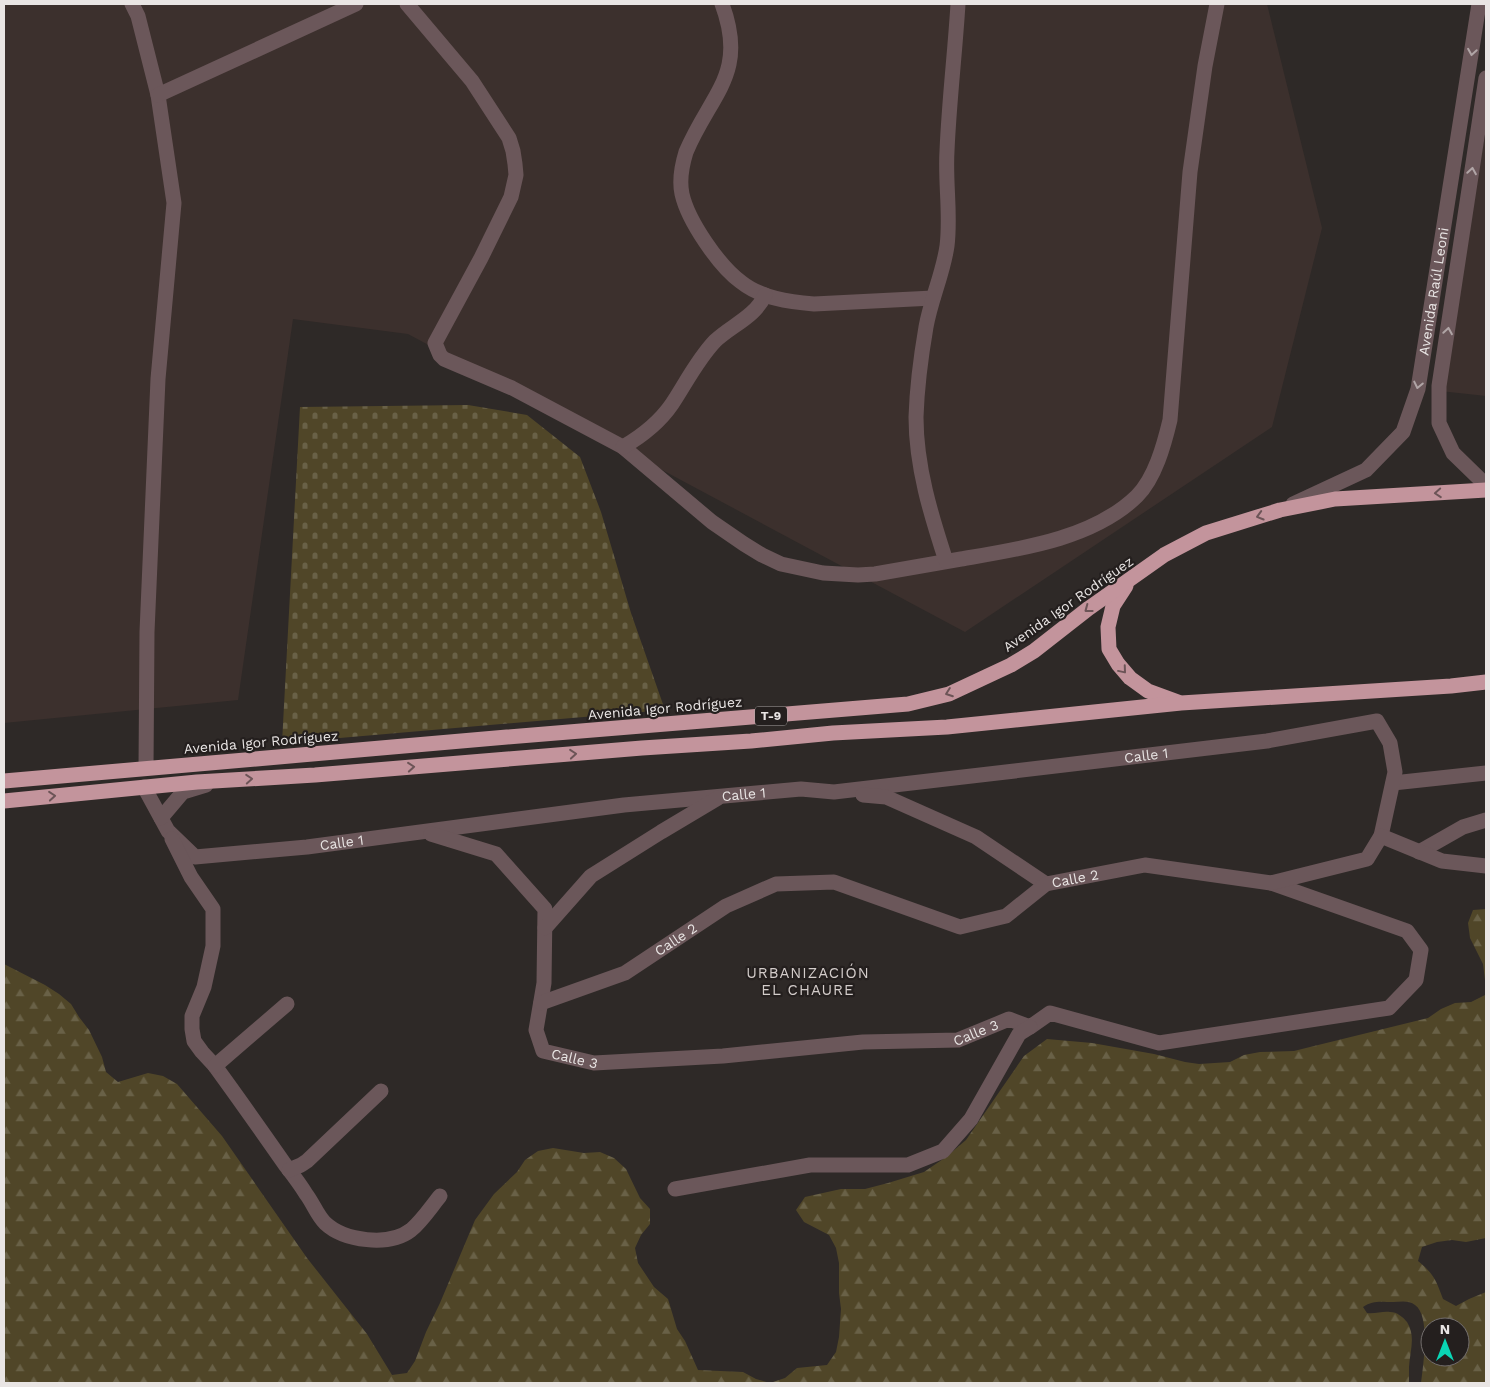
<svg xmlns="http://www.w3.org/2000/svg" width="1490" height="1387" viewBox="0 0 1490 1387" font-family="'Work Sans',sans-serif">
<style>
.built{fill:#3c302d}
.forest{fill:url(#forest-firs);fill-rule:evenodd}
.cemetery{fill:url(#cemetery-stones)}
.lines{fill:none;stroke-linecap:round;stroke-linejoin:round}
.minor{stroke:#6b575a;stroke-width:15}
.highway{stroke:#c3949c;stroke-width:15}
.oneway{stroke:#b0a5a6}
.oneway2{stroke:#6c5457}
.labels{text-anchor:middle;dominant-baseline:central;stroke-width:4.5;stroke-linejoin:round;paint-order:stroke}
.shield{fill:#241f1e;stroke:#aeaaa9;stroke-width:1}
.shield-label{font-size:12px;font-weight:bold;fill:#e9e5e4}
.street-label{font-size:14px;fill:#e9e5e4;stroke:#241f1e}
.neighbourhood-label{font-size:15px;letter-spacing:1px;fill:#d3ccca;stroke:#241f1e}
</style>
<defs>
<pattern id="forest-firs" width="22" height="20" patternUnits="userSpaceOnUse" patternTransform="scale(1.25)"><rect width="22" height="20" fill="#504628"/><path d="M5 1l3.5 6h-7zM16 11l3.5 6h-7z" fill="#696147"/></pattern>
<pattern id="cemetery-stones" width="16" height="16" patternUnits="userSpaceOnUse" patternTransform="scale(1.25)"><rect width="16" height="16" fill="#504628"/><path d="M2 7V4a2 2 0 0 1 4 0v3zM10 15v-3a2 2 0 0 1 4 0v3z" fill="#696147"/></pattern>
</defs>
<rect width="100%" height="100%" fill="#2e2927"/>
<g class="built">
<polygon points="4,4 1267,4 1322,228 1272,427 965,632 408,334 293,319 238,700 4,723"/>
<polygon points="1486,128 1486,396 1440,391"/>
</g>
<path class="forest" d="M 1486,909 L 1486,1238 L 1466,1242 L 1452,1240 L 1437,1242 L 1422,1247 L 1418,1261 C 1434,1274 1436,1280 1443,1299 L 1456,1306 L 1469,1299 L 1486,1292 L 1486,1383 L 1421,1383 C 1423,1366 1431,1316 1415,1305 C 1409,1300 1400,1302 1393,1302 C 1381,1302 1373,1300 1363,1307 L 1367,1313 C 1375,1314 1383,1311 1390,1312 C 1397,1312 1403,1317 1407,1322 C 1416,1337 1410,1350 1409,1367 C 1409,1373 1409,1378 1409,1383 L 4,1383 L 4,964 L 45,985 L 59,994 L 71,1004 L 79,1017 L 89,1030 L 102,1057 L 106,1072 L 118,1082 L 148,1073 L 163,1076 L 177,1084 L 222,1136 L 307,1258 L 367,1334 L 392,1375 L 407,1373 L 415,1361 L 426,1332 L 440,1303 L 475,1220 L 494,1194 L 517,1172 L 525,1160 L 538,1151 L 553,1148 L 584,1153 L 600,1152 L 614,1158 L 626,1169 L 640,1198 L 650,1209 L 650,1224 L 641,1235 L 635,1248 L 638,1263 L 654,1287 L 668,1299 L 677,1329 L 685,1341 L 698,1370 L 743,1372 L 756,1379 L 770,1383 L 785,1378 L 797,1368 L 827,1365 L 836,1352 L 839,1337 L 841,1309 L 839,1293 L 839,1263 L 836,1248 L 829,1235 L 804,1222 L 796,1210 L 805,1197 L 841,1189 L 865,1189 L 888,1183 L 924,1172 L 946,1157 L 966,1140 L 1024,1056 L 1047,1039 L 1092,1043 L 1154,1054 L 1185,1062 L 1199,1064 L 1230,1062 L 1244,1055 L 1260,1052 L 1294,1051 L 1310,1047 L 1428,1018 L 1441,1009 L 1455,1003 L 1471,1002 L 1485,995 L 1485,980 L 1483,964 L 1470,938 L 1468,923 L 1473,910 ZM 1430,1327 L 1460,1327 L 1460,1357 L 1430,1357 Z"/>
<polygon class="cemetery" points="468,405 527,415 580,457 601,512 631,613 665,710 282,743 300,407"/>
<g class="lines">
<g class="minor">
<polyline points="132,4 138,16 158,95 174,203 158,379 147,632 146,768"/>
<path d="M 407,4 L 472,81 L 509,138 L 513,151 L 515,164 L 516,175 L 511,197 L 481,258 L 435,343 L 440,355 L 444,359 L 512,388 L 623,447 L 712,522 L 744,544 L 762,555 L 781,564 L 823,573 L 858,575 L 875,574 C 904,569 932,564 961,559 C 1020,549 1093,539 1137,496 C 1155,478 1164,445 1170,420 L 1190,172 L 1205,66 L 1217,4"/>
<path d="M 722,4 C 748,74 711,93 686,152 C 682,165 679,180 682,194 C 688,221 719,266 741,282 C 761,298 789,302 814,304 L 933,298"/>
<polyline points="1486,78 1439,386 1439,423 1453,453 1486,485"/>
<polyline points="158,95 356,4"/>
<path d="M 623,447 C 642,436 659,423 672,404 C 686,383 697,360 715,341 C 732,325 755,317 765,295"/>
<path id="s1" d="M 1293,504 L 1366,470 L 1403,432 L 1418,389 L 1479,4"/>
<path d="M 946,561 C 931,515 916,467 916,417 C 917,387 921,356 926,327 C 931,299 943,274 947,246 C 951,214 945,183 947,151 C 949,102 955,53 958,4"/>
<polyline points="1393,783 1486,773"/>
<path id="s2" d="M 144,787 L 168,831 L 195,857 L 307,847 L 624,805 L 801,789 L 834,792 L 1006,772 L 1267,741 L 1377,721 L 1390,743 L 1395,772 L 1381,836"/>
<polyline points="863,795 886,797 976,837 1046,884"/>
<polyline points="161,818 183,792 206,785"/>
<path id="s3" d="M 431,834 L 496,854 L 545,909 L 544,983 L 536,1030 L 543,1051 L 594,1063 L 723,1056 L 863,1042 L 958,1040 L 1009,1019 L 1030,1027 L 1050,1013 L 1159,1043 L 1389,1008 L 1416,980 L 1421,950 L 1407,931 L 1271,883"/>
<path d="M 172,839 L 191,877 L 213,909 L 213,946 L 204,987 L 192,1016 L 192,1029 L 194,1041 L 202,1052 L 215,1066 C 239,1099 263,1133 286,1166 C 293,1175 300,1184 306,1194 C 313,1203 317,1215 325,1223 C 344,1241 389,1247 411,1230 C 422,1221 431,1207 440,1196"/>
<polyline points="1419,852 1463,827 1486,820"/>
<polyline points="545,928 591,876 661,832 718,798"/>
<path id="s4" d="M 541,1003 L 625,973 L 726,906 L 776,884 L 834,882 L 960,927 L 1006,916 L 1046,884 L 1145,865 L 1271,883 L 1367,859 L 1381,836 L 1442,861 L 1486,866"/>
<polyline points="215,1066 287,1004"/>
<polyline points="289,1170 301,1165 307,1161 381,1091"/>
<polyline points="675,1189 810,1165 908,1165 943,1151 971,1119 1019,1034 1030,1027"/>
</g>
<g class="highway">
<polyline points="1126,586 1113,606 1108,627 1109,649 1118,664 1130,678 1148,691 1178,702"/>
<polyline points="4,781 507,737 908,704 949,694 1011,665 1034,651 1089,608 1164,555 1206,533 1280,510 1335,499 1486,490"/>
<polyline points="4,801 197,782 315,775 642,748 751,741 833,733 947,727 1181,703 1451,686 1486,682"/>
</g>
</g>
<defs><path id="oneway-chevron" d="M-2-3.5L2.5 0L-2 3.5" fill="none" stroke-width="1.6" stroke-linecap="round" stroke-linejoin="round" transform="scale(1.25)"/></defs>
<g class="oneway">
<use href="#oneway-chevron" transform="translate(1472 52) rotate(99)"/>
<use href="#oneway-chevron" transform="translate(1472 171) rotate(-81)"/>
<use href="#oneway-chevron" transform="translate(1448 331) rotate(-81)"/>
<use href="#oneway-chevron" transform="translate(1418 385) rotate(102)"/>
</g>
<g class="oneway2">
<use href="#oneway-chevron" transform="translate(1438 493) rotate(176)"/>
<use href="#oneway-chevron" transform="translate(1260 516) rotate(164)"/>
<use href="#oneway-chevron" transform="translate(1088 609) rotate(143)"/>
<use href="#oneway-chevron" transform="translate(1123 670) rotate(50)"/>
<use href="#oneway-chevron" transform="translate(949 693) rotate(160)"/>
<use href="#oneway-chevron" transform="translate(573 754) rotate(-5)"/>
<use href="#oneway-chevron" transform="translate(411 767) rotate(-5)"/>
<use href="#oneway-chevron" transform="translate(249 779) rotate(-4)"/>
<use href="#oneway-chevron" transform="translate(52 796) rotate(-5)"/>
</g>
<g class="labels">
<rect class="shield" x="755" y="706.5" width="32" height="19" rx="4"/>
<g class="shield-label">
<text x="771" y="716">T-9</text>
</g>
<g class="street-label">
<text stroke="none"><textPath href="#s1" startOffset="278">Avenida Raúl Leoni</textPath></text>
<text transform="translate(1068 604) rotate(-35)">Avenida Igor Rodríguez</text>
<text transform="translate(665 708) rotate(-5)">Avenida Igor Rodríguez</text>
<text transform="translate(261 742) rotate(-5)">Avenida Igor Rodríguez</text>
<text stroke="none"><textPath href="#s2" startOffset="1045">Calle 1</textPath></text>
<text stroke="none"><textPath href="#s2" startOffset="640">Calle 1</textPath></text>
<text stroke="none"><textPath href="#s2" startOffset="235">Calle 1</textPath></text>
<text stroke="none"><textPath href="#s4" startOffset="585">Calle 2</textPath></text>
<text stroke="none"><textPath href="#s4" startOffset="150">Calle 2</textPath></text>
<text stroke="none"><textPath href="#s3" startOffset="722">Calle 3</textPath></text>
<text stroke="none"><textPath href="#s3" startOffset="318">Calle 3</textPath></text>
</g>
<g class="neighbourhood-label">
<text x="808" y="973">URBANIZACIÓN<tspan x="808" dy="17">EL CHAURE</tspan></text>
</g>
</g>
<rect width="1490" height="1387" fill="none" stroke="#e9e5e4" stroke-width="10"/>
<g transform="translate(1445 1342)"><circle r="24" fill="#241f1e" stroke="#736e6d"/>
<path d="M0-4L9 19L0 12L-9 19Z" fill="#0ad5b5"/>
<text y="-8" font-size="14" font-weight="bold" text-anchor="middle" fill="#e9e5e4">N</text>
</g>
</svg>
